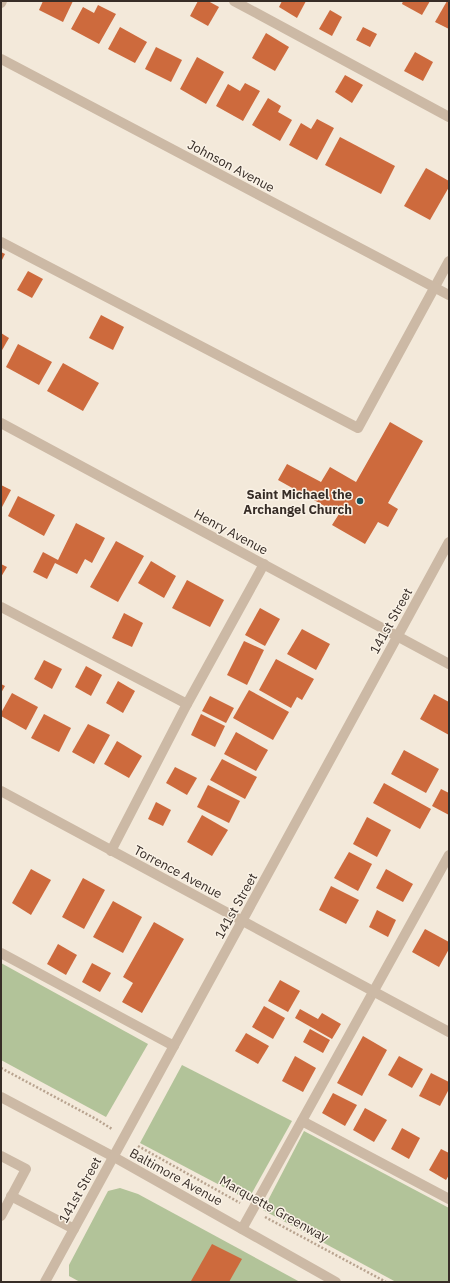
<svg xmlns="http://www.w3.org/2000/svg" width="450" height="1283" viewBox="0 0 450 1283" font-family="'IBM Plex Sans',sans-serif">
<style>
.green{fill:#b2c399}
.building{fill:#cd6a3d}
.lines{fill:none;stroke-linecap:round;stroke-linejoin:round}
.path{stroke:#b8a38f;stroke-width:2.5;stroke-dasharray:2 2;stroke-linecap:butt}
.lane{stroke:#ccb9a5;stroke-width:10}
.street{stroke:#ccb9a5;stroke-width:10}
.poi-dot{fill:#1a525b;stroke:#faf2e6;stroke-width:1.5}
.labels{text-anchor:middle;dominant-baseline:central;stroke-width:3;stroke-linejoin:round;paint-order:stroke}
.street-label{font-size:13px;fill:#372d27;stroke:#faf2e6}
.poi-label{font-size:13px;font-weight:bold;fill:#372d27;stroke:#faf2e6;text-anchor:end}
</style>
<rect width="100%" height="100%" fill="#f3e9da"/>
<g class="green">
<polygon points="1,963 148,1044 106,1117 1,1060"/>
<polygon points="182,1065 292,1121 248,1200 140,1143"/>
<polygon points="304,1131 449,1208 449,1282 396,1282 263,1210"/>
<polygon points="120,1188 138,1194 300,1282 80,1282 69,1276 69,1265 108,1191"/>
</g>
<g class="building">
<polygon points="43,1 73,1 63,22 39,10"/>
<polygon points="198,1 208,1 219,7 208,26 190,16"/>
<polygon points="282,1 306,1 297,18 279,7"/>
<polygon points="403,1 430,1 422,15 402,4"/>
<polygon points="447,1 449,1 449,29 435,22"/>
<polygon points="98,5 116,14 99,44 71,29 83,7 94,13"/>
<polygon points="330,10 342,17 332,36 319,29"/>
<polygon points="120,27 147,42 135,63 108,49"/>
<polygon points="363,27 377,34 370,47 356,40"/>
<polygon points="266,33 289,47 275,71 252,58"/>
<polygon points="156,47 182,60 171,82 145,69"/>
<polygon points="415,52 433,62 423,81 404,71"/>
<polygon points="197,57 224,72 206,104 180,89"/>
<polygon points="345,75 363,85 352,103 335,92"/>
<polygon points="245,83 260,91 243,121 216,106 228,84 240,91"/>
<polygon points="268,98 281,106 278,112 292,120 280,141 252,125"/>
<polygon points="317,119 334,128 317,160 289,145 301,123 311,129"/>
<polygon points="340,137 395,166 381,194 325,165"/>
<polygon points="426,168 449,181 449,187 430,220 404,206"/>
<polygon points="1,252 5,254 1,262"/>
<polygon points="28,271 43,279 32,298 17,290"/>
<polygon points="101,315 124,327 113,350 89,338"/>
<polygon points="1,333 9,338 1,352"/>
<polygon points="18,344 52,362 39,385 6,367"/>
<polygon points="63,363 99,383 83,411 47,391"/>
<polygon points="390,422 423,441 388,503 398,509 388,527 378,522 365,544 332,525 339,514 278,480 287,464 321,482 330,467 356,482"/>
<polygon points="1,485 11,490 1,509"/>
<polygon points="18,496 55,515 44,536 8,516"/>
<polygon points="76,523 105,538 92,563 85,559 77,574 55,563 47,579 33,572 43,552 58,560"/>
<polygon points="116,541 144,556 118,602 90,587"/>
<polygon points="151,561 176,576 164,598 138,583"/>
<polygon points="1,564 7,567 1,577"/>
<polygon points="187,580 224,600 210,627 172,608"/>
<polygon points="260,608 280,619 265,646 245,635"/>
<polygon points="124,613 143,623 132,647 112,638"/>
<polygon points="302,629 330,644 316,670 287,654"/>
<polygon points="244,641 264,650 247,685 227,675"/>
<polygon points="276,659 314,679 302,700 297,697 291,708 259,690"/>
<polygon points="44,660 62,669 52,689 34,679"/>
<polygon points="86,666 102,675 91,696 75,687"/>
<polygon points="118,681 135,691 123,713 106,703"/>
<polygon points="1,684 5,686 1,693"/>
<polygon points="249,690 289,712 273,740 233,718"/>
<polygon points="12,693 38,707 26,730 1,716 1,713"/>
<polygon points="434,694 449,702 449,735 420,719"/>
<polygon points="210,696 234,708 226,723 202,711"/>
<polygon points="44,714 71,728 59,752 31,738"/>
<polygon points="201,714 225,726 215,747 191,735"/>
<polygon points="88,724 110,735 94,764 72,752"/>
<polygon points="236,732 268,750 256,771 224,754"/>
<polygon points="117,741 142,756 129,778 104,764"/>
<polygon points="404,750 439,769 426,793 391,774"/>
<polygon points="222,759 257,777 245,799 210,780"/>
<polygon points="175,767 197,778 187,795 166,783"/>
<polygon points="384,783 431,809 420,829 373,803"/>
<polygon points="208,785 240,801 229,823 197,807"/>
<polygon points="441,789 449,793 449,815 432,806"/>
<polygon points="156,802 171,810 163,826 148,819"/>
<polygon points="202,815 228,830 212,856 187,842"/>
<polygon points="367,817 391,830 377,857 353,844"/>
<polygon points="349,852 372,864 358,891 334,878"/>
<polygon points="31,869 51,880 31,915 12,903"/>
<polygon points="386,869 413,884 403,902 376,888"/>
<polygon points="83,878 105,890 84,929 62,917"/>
<polygon points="331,886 359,900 346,924 319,910"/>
<polygon points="113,901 142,917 123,953 93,937"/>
<polygon points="377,910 396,920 388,937 369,927"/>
<polygon points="154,922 184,939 142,1013 122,1002 133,983 123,977"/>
<polygon points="425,929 449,942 449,949 439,967 412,952"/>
<polygon points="58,944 77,955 66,975 47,964"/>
<polygon points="92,963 111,973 100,992 82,982"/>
<polygon points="280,980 300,991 288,1012 268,1001"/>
<polygon points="264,1006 285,1018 273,1039 252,1027"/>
<polygon points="300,1009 318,1019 322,1013 341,1024 332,1039 295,1018"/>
<polygon points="310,1029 330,1040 323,1053 303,1042"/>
<polygon points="246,1033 269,1046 258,1064 235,1051"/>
<polygon points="363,1036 387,1050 362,1096 337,1083"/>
<polygon points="295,1056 316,1068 303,1092 282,1081"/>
<polygon points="399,1056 423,1069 412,1088 388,1075"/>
<polygon points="431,1073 449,1082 449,1089 440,1106 419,1096"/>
<polygon points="333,1093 357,1105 345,1126 322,1113"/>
<polygon points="365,1108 387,1120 374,1142 353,1130"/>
<polygon points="402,1128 420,1138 409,1159 391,1149"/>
<polygon points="441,1149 449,1153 449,1175 446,1180 429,1170"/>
<polygon points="212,1244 242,1259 229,1282 193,1282 191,1281"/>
</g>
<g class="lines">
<g class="path">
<polyline points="1,1068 96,1119 112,1129"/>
<polyline points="138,1146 240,1203"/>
<polyline points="265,1217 386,1282"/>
</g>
<g class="lane">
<polyline points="234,1 449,117"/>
<polyline points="1,242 358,428 449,261"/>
<polyline points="1,607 187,704"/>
<polyline points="111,851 187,704 264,564"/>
<polyline points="1,953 174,1046"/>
<polyline points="302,1121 449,1199"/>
<polyline points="1,1156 26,1169 1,1216"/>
<polyline points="11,1196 74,1229"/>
<polyline points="242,1229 449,855"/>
</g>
<g class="street">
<polyline points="1,3 2,1"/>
<polyline points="1,59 449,295"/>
<polyline points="1,423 449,664"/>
<polyline points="1,791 449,1032"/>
<polyline points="1,1097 114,1157 336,1282"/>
<polyline points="45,1282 449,542"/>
</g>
</g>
<circle class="poi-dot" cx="360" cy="501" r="4"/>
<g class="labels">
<g class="street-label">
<text transform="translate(231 166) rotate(28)">Johnson Avenue</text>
<text transform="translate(231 532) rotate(28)">Henry Avenue</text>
<text transform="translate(391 621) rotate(-61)">141st Street</text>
<text transform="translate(178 872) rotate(28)">Torrence Avenue</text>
<text transform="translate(236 906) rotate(-61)">141st Street</text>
<text transform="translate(176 1177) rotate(29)">Baltimore Avenue</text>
<text transform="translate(80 1190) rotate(-61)">141st Street</text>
<text transform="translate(274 1209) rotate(29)">Marquette Greenway</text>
</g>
<g class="poi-label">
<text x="352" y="494">Saint Michael the<tspan x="352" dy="15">Archangel Church</tspan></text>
</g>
</g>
<rect width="450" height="1283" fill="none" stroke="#372d27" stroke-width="4"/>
</svg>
